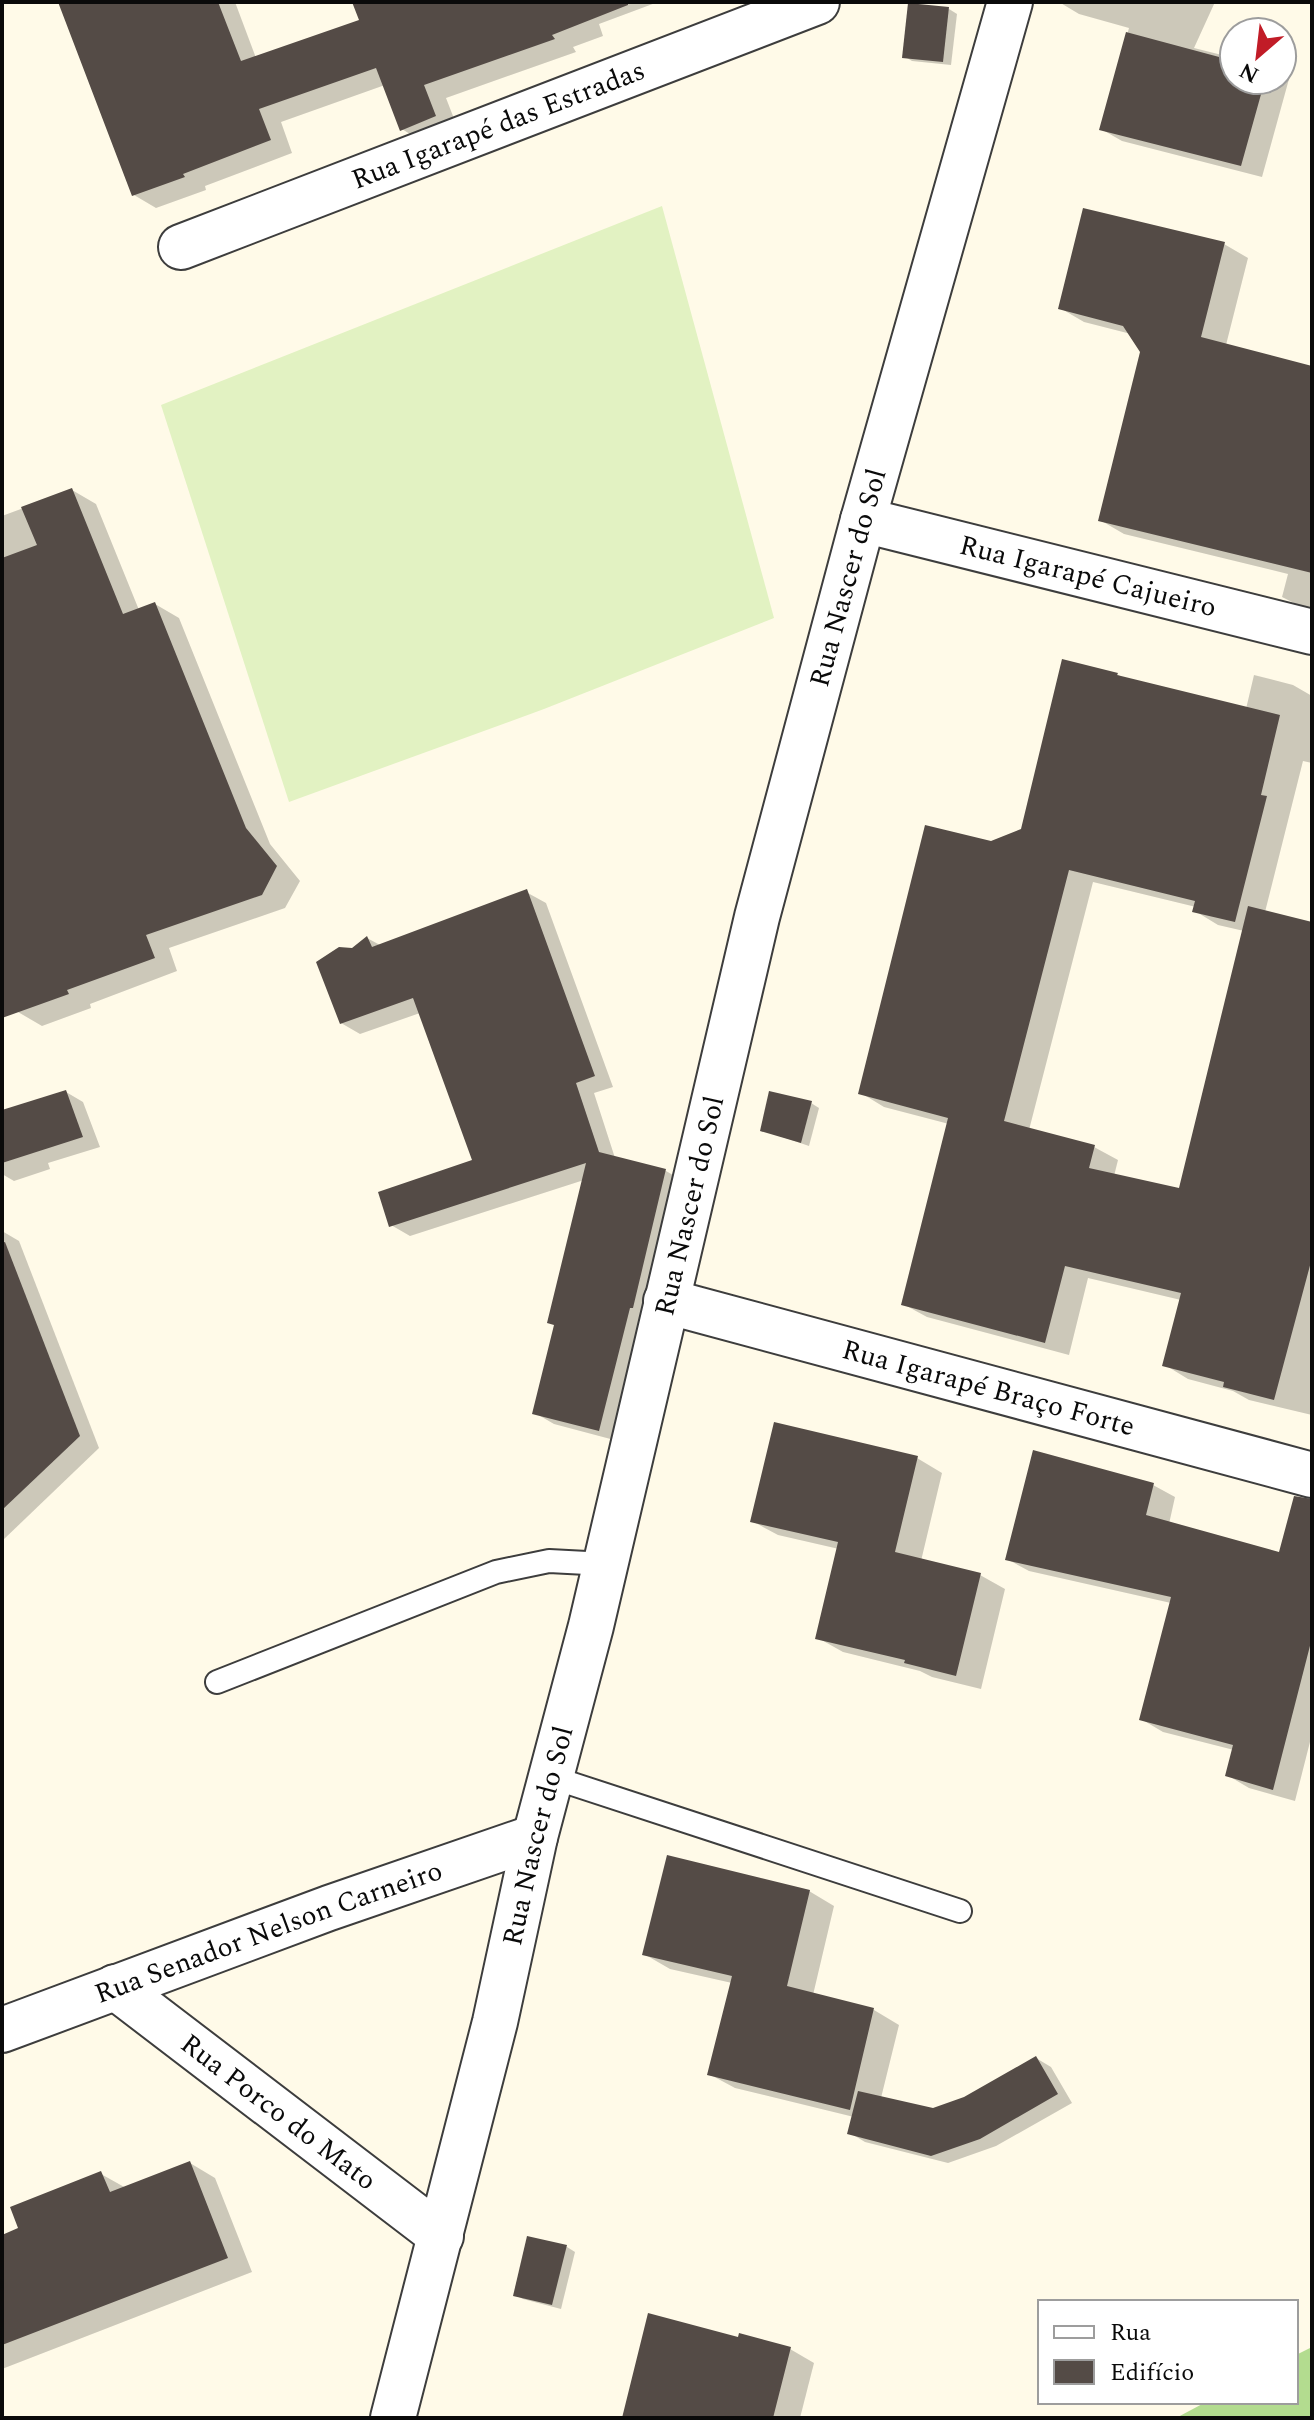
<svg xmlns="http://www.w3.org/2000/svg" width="1314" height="2420" viewBox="0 0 1314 2420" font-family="Spectral,serif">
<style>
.forest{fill:#b3dc8f}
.pitch{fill:#e2f2c2}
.shadow{fill:#0003;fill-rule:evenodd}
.building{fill:#544b46}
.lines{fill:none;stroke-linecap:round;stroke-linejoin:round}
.lane-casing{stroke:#3d3d3d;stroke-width:26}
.street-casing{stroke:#3d3d3d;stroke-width:48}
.lane{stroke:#fff;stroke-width:22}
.street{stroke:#fff;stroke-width:44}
.labels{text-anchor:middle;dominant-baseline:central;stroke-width:8;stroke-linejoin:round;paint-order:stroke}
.street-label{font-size:28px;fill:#0a0a0a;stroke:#fff}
</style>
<rect width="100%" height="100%" fill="#fffae8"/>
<polygon class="forest" points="1312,2347 1312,2418 1176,2418 1206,2402 1296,2402 1296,2355"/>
<polygon class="pitch" points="662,206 774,618 544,709 289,802 161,405"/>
<g class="shadow">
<polygon points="72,2 235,2 256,58 361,21 354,2 658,2 599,24 603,36 573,47 576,52 446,98 458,129 424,143 402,129 385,85 281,122 292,153 205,186 206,190 156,208 134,195"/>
<polygon points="1059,2 1215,2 1194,48 1234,58 1234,80 1282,80 1282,75 1289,79 1262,177 1122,141 1101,129 1129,28 1079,14"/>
<polygon points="949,9 957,14 951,65 912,61 904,56"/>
<polygon points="1224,244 1248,258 1226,345 1312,376 1312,612 1282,597 1288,574 1124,534 1100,520 1143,351 1131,334 1084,322 1060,308"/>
<polygon points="72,490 96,504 139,610 155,604 179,618 270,844 300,881 285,908 169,948 177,971 90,1004 91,1008 42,1026 18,1012 2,971 2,516"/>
<path d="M 1117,674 L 1126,680 L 1246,709 L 1254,675 L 1293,685 L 1312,696 L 1312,763 L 1303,761 L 1265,912 L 1312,924 L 1312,1415 L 1249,1400 L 1233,1391 L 1188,1379 L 1165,1365 L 1181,1300 L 1088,1278 L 1069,1355 L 927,1317 L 903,1304 L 949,1124 L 884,1107 L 861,1093 L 991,843 L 1022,831 ZM 1093,882 L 1196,907 L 1195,911 L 1218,925 L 1244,931 L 1181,1191 L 1114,1176 L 1118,1160 L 1094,1147 L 1029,1130 Z"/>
<polygon points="526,892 546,903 613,1087 594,1093 615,1158 666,1171 685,1182 618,1441 554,1424 535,1413 556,1325 584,1180 410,1236 391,1225 475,1162 420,1013 360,1034 341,1023 352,950 367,938 380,945"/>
<polygon points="66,1092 83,1102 100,1147 48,1163 50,1169 14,1181 2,1174 2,1112"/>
<polygon points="811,1103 819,1108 809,1146 762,1130"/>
<polygon points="2,1231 19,1241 99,1448 2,1541"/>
<polygon points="917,1458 942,1473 921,1561 980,1575 1005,1589 981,1689 932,1677 920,1671 843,1652 818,1638 839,1549 778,1535 752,1521"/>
<polygon points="1153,1485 1175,1497 1169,1524 1280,1555 1312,1557 1312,1734 1295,1801 1249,1788 1227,1775 1234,1750 1163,1732 1141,1719 1171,1603 1029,1571 1007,1559"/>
<polygon points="809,1891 834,1906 813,1995 874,2010 899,2025 881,2098 933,2110 965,2099 1036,2058 1051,2067 1072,2103 996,2146 948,2163 865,2142 850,2133 854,2117 735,2088 709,2074 732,1983 670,1969 644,1954"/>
<polygon points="190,2163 215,2178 252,2272 2,2369 2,2237 21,2230 101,2174 126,2188"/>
<polygon points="529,2238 567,2247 575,2252 561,2309 523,2299 515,2295"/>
<polygon points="739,2340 790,2349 814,2363 800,2418 624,2418"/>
</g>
<g class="building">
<polygon points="58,2 218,2 241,61 359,20 352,2 628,2 628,5 552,35 555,39 424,85 436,116 400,131 376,68 259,109 271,140 183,174 185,177 132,196"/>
<polygon points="908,3 949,7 943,62 902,58"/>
<polygon points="1126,32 1234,61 1234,80 1265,80 1241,166 1099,130"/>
<polygon points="1083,208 1225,242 1201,337 1312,366 1312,573 1098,521 1140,352 1123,326 1058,309"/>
<polygon points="72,488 123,614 155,602 246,828 277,866 262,895 146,935 155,958 67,990 69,994 2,1018 2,558 37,545 21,507"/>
<polygon points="1062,659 1118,673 1117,675 1280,715 1261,795 1267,796 1235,922 1192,912 1195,901 1069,870 1004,1121 1095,1145 1089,1168 1179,1188 1248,906 1312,922 1312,1258 1274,1400 1223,1387 1224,1382 1162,1366 1181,1293 1065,1266 1045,1343 901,1305 948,1118 858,1094 925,825 991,841 1021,829"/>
<polygon points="527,889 595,1076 576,1083 599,1152 666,1169 633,1308 630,1308 599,1431 532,1414 554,1325 547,1323 586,1163 389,1227 378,1192 472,1160 413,998 340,1024 316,962 339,947 352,948 367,936 372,947"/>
<polygon points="66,1090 83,1137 2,1163 2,1110"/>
<polygon points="769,1091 812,1101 801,1143 760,1131"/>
<polygon points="5,1242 80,1436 2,1510 2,1243"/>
<polygon points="774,1422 918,1456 895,1552 981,1573 956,1676 904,1663 905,1660 815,1639 838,1542 750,1522"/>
<polygon points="1033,1450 1154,1483 1146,1515 1279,1552 1294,1496 1312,1499 1312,1638 1273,1790 1225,1776 1233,1745 1139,1720 1171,1597 1005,1560"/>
<polygon points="667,1855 810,1890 787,1986 874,2008 850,2110 707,2075 732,1976 642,1955"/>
<polygon points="1036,2056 1058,2094 980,2139 931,2156 847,2134 858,2091 933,2108 964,2097"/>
<polygon points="190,2161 228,2258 2,2345 2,2235 18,2228 10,2207 101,2171 110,2192"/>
<polygon points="527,2236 567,2245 552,2305 513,2296"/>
<polygon points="648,2313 738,2337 739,2333 791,2347 773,2418 622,2418"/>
</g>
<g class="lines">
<defs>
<g id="lane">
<polyline points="217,1682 496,1572 549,1561 606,1564"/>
<polyline points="551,1777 960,1911"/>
</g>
<g id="street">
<path id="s1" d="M 181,247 L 817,2"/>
<path id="s2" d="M 863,520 L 1312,632"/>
<path id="s3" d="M 666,1301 L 1312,1475"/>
<path id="s4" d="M 115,1987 L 441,2236"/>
<path id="s5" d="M 2,2030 L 329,1908 L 535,1837"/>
<path id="s6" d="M 393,2418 L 495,2022 L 535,1837 L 591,1626 L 757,917 L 863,520 L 1010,2"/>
</g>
</defs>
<use href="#lane" class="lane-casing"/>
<use href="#street" class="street-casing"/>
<use href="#lane" class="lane"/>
<use href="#street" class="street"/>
</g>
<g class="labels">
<g class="street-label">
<text stroke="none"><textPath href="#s1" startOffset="340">Rua Igarapé das Estradas</textPath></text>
<text stroke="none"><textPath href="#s2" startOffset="232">Rua Igarapé Cajueiro</textPath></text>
<text stroke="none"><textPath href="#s6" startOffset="1896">Rua Nascer do Sol</textPath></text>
<text stroke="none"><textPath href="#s6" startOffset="1248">Rua Nascer do Sol</textPath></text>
<text stroke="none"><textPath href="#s3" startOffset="334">Rua Igarapé Braço Forte</textPath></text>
<text stroke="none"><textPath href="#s6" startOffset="600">Rua Nascer do Sol</textPath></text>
<text stroke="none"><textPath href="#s5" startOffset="284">Rua Senador Nelson Carneiro</textPath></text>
<text stroke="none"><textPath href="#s4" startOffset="206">Rua Porco do Mato</textPath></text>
</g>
</g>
<rect width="1314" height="2420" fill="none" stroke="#0a0a0a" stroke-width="8"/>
<rect x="1038" y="2300" width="260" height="104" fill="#ffffff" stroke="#9d9d9d" stroke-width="2"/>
<rect x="1054" y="2326" width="40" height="12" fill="#ffffff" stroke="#9d9d9d" stroke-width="2"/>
<text x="1110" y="2340" font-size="24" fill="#0a0a0a">Rua</text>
<rect x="1054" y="2360" width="40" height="24" fill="#544b46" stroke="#9d9d9d" stroke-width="2"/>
<text x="1110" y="2380" font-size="24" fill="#0a0a0a">Edifício</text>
<g transform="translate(1258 56) rotate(208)"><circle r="38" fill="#ffffff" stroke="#9d9d9d" stroke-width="2"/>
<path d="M0-6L14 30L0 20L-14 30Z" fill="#c11c27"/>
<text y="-12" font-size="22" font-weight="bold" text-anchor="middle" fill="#0a0a0a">N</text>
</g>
</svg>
